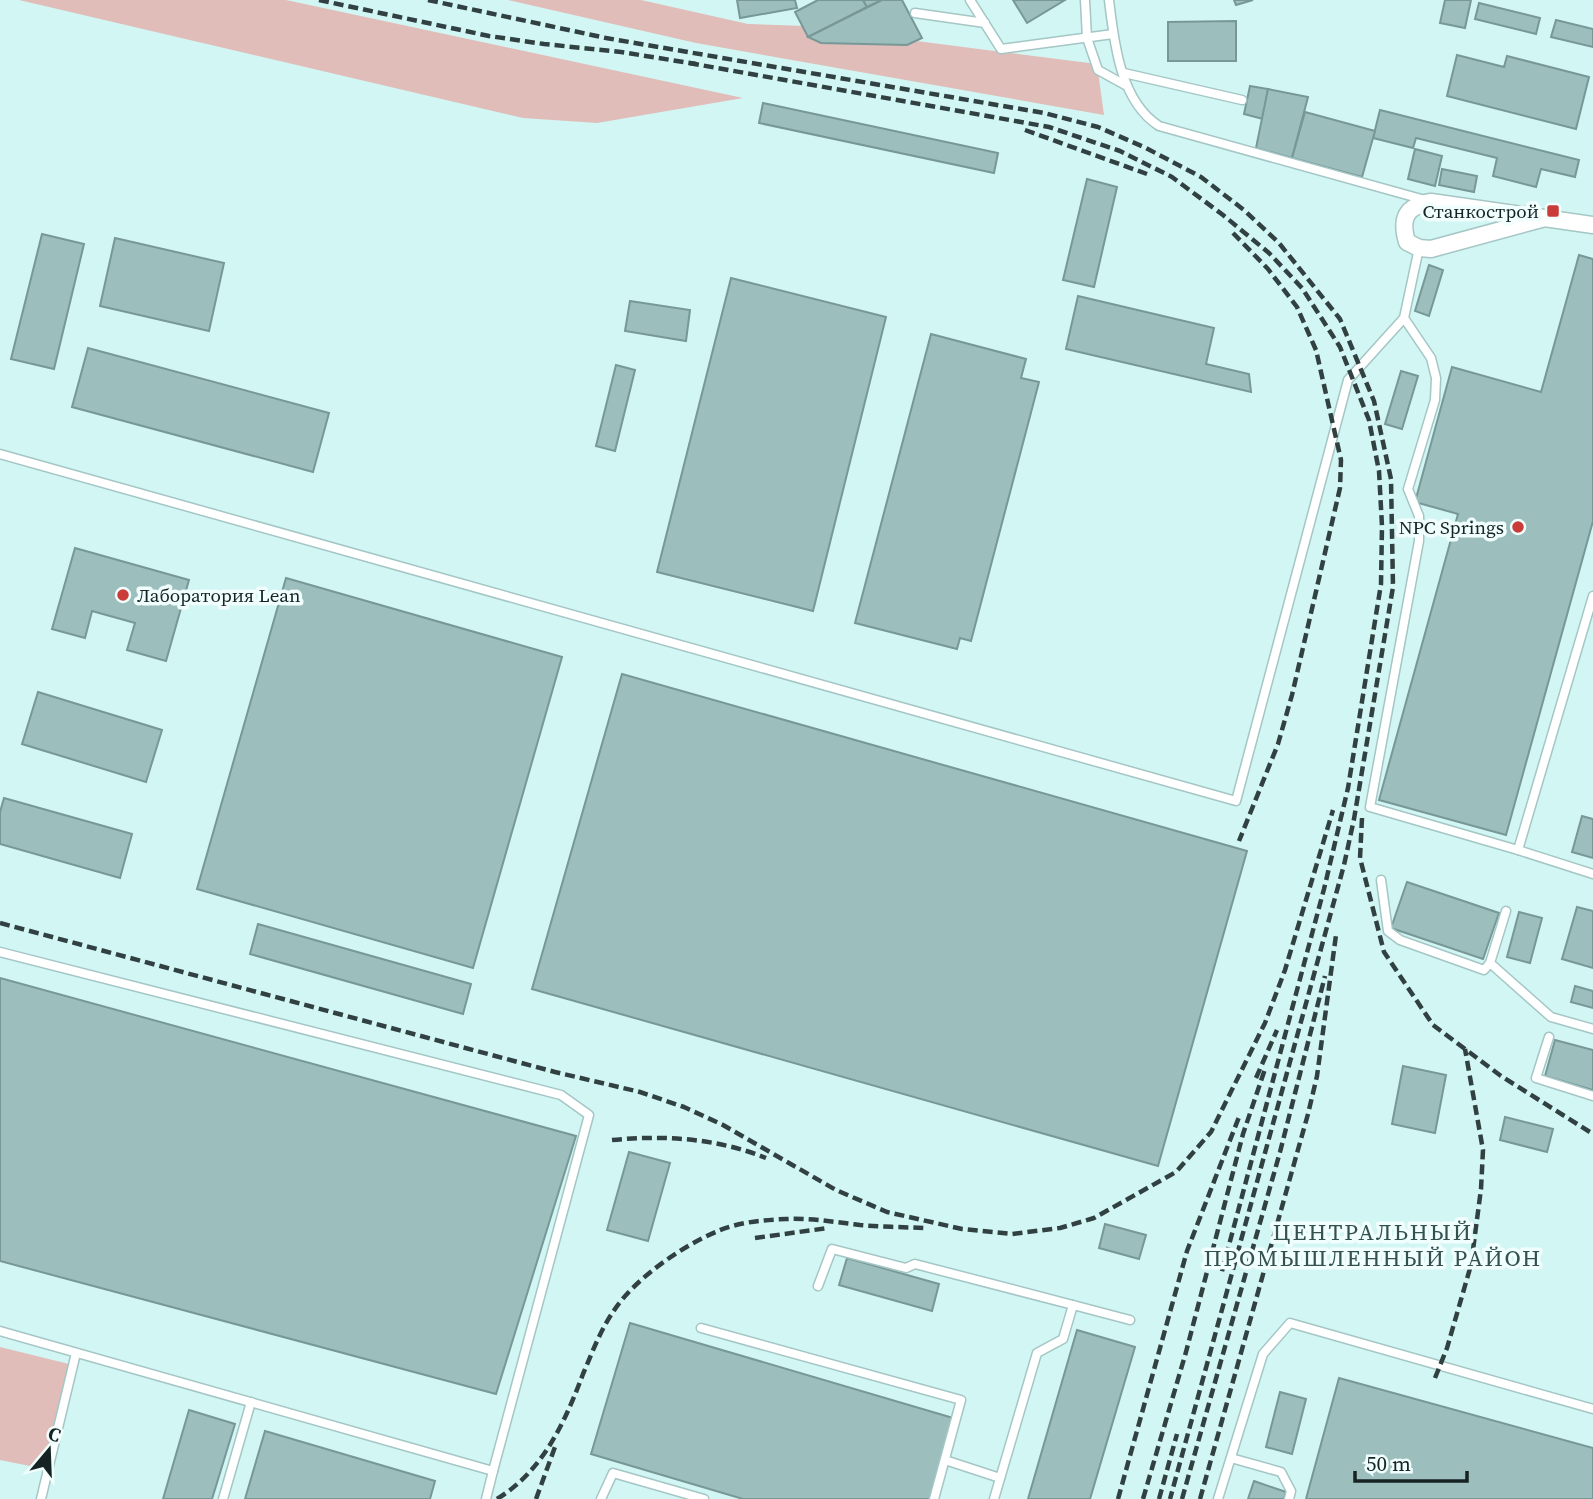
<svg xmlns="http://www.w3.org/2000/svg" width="1593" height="1499" viewBox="0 0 1593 1499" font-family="'Source Serif 4',serif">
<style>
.green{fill:#e0bdb9}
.building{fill:#9cbebd;stroke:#779897;stroke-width:2}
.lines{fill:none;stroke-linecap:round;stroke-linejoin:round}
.lane-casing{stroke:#a4c6c5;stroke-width:11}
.street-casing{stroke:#a4c6c5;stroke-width:19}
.lane{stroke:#fff;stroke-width:8}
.street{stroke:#fff;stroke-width:16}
.rail{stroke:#314141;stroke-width:4.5;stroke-dasharray:10 5;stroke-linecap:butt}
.poi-dot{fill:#ca3c39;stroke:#f0fefd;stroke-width:2.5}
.labels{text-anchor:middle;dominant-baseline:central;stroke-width:7;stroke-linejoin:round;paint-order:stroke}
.poi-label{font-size:19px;fill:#162323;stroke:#f0fefd;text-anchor:end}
.quarter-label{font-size:23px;letter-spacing:2px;fill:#325150;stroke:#f0fefd}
</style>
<rect width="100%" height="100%" fill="#d2f6f4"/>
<g class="green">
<polygon points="19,0 286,0 743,98 597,123 523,118"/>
<polygon points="508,0 641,0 748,24 893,29 893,38 1097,64 1104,115 696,43"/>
<polygon points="0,1347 69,1364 45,1469 0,1460"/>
</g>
<g class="building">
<polygon points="737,0 795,0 797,8 740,18"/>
<polygon points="818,0 863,0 867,7 808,37 795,12"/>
<polygon points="863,0 882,0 867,7"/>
<polygon points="882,0 902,0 922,38 907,45 821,43 808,37"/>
<polygon points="1013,0 1065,0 1027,23"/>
<polygon points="1234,0 1253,0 1236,5"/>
<polygon points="1445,0 1471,0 1465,28 1440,23"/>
<polygon points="1479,3 1540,18 1536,34 1475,19"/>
<polygon points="1556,20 1593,29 1593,47 1551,37"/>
<polygon points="1236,21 1236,61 1168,61 1168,22"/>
<polygon points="1457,55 1504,67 1507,56 1589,77 1576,129 1447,96"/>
<polygon points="1250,86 1268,89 1263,119 1244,114"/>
<polygon points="1268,89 1308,97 1292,158 1256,148"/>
<polygon points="763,103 998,153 994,173 759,123"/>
<polygon points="1380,110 1579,160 1575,177 1541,169 1536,187 1493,176 1497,158 1416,138 1413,148 1373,138"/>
<polygon points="1305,112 1375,131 1362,177 1292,158"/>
<polygon points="1415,149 1442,156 1435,186 1408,179"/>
<polygon points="1442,169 1477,176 1474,192 1439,185"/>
<polygon points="1087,179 1117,187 1094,287 1063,280"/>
<polygon points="42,234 84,244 54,369 11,359"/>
<polygon points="115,238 224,263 209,331 100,306"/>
<polygon points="1579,255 1593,259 1593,521 1506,835 1379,800 1458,514 1415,502 1452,367 1541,392"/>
<polygon points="1429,265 1443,270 1429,316 1415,311"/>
<polygon points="731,278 886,317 813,611 657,572"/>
<polygon points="1078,296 1214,328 1206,364 1249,374 1251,392 1066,349"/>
<polygon points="630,301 690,310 686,341 625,331"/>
<polygon points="931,334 1026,359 1021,378 1039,382 971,641 960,638 957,649 855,623"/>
<polygon points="88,348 329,413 313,472 72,407"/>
<polygon points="616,365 635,370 615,451 596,446"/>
<polygon points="1401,371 1418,376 1402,429 1385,424"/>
<polygon points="75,548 189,580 166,661 127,650 135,623 92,611 85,638 52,629"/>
<polygon points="286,578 562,657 473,968 197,889"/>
<polygon points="622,674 1247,851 1158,1166 532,989"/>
<polygon points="38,692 162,730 146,782 22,744"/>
<polygon points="4,798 132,834 120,878 0,844 0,812"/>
<polygon points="1582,816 1593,819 1593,858 1572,852"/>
<polygon points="1407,882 1499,913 1483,959 1391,928"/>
<polygon points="1577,907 1593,911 1593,968 1562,959"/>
<polygon points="1519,912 1542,918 1530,963 1507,957"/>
<polygon points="258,924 471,984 463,1014 250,954"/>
<polygon points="0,978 576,1136 496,1394 0,1261"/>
<polygon points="1575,986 1593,991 1593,1008 1571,1002"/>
<polygon points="1555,1040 1593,1050 1593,1090 1545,1076"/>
<polygon points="1403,1066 1446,1075 1435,1133 1392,1124"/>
<polygon points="1505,1117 1553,1129 1547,1152 1500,1140"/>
<polygon points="629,1152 670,1163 648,1241 607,1230"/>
<polygon points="1105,1224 1146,1235 1139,1259 1099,1248"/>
<polygon points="847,1258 939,1284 932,1311 839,1285"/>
<polygon points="630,1323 953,1418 930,1499 743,1499 591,1454"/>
<polygon points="1077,1330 1135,1347 1090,1499 1028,1499"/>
<polygon points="1339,1378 1593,1448 1593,1499 1306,1499"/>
<polygon points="1280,1392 1306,1399 1292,1454 1266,1447"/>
<polygon points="189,1410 235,1424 212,1499 163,1499"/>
<polygon points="265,1431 435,1481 430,1499 245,1499"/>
<polygon points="1254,1481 1286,1492 1284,1499 1248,1499"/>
</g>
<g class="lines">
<defs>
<g id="lane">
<polyline points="970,0 1001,49 1113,34"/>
<polyline points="1085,0 1087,38 1098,70 1127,86"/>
<path d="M 1109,0 C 1114,42 1120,101 1159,126 L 1425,200"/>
<polyline points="915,13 985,23"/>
<polyline points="1124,73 1242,100"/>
<polyline points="1404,318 1431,358 1436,378 1435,400 1408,489 1419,516 1419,541 1370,807 1518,850 1593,596"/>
<polyline points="0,454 1236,801 1348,380 1404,318 1419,248"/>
<polyline points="1518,850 1593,874"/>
<polyline points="1381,880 1388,931 1400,940 1484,970 1490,963"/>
<polyline points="1506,911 1490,963 1551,1017 1593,1029"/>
<polyline points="0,952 561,1095 589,1115 493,1471"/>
<polyline points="1549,1037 1536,1078 1593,1096"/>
<polyline points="818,1286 832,1249 906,1268 915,1264 1073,1305"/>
<polyline points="701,1328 961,1400 934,1499"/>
<polyline points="0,1331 493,1471 486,1499"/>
<polyline points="1231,1458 1281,1472 1291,1491 1289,1499"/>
<polyline points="945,1460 1000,1478"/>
<polyline points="41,1499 76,1353"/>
<polyline points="223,1499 251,1402"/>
<polyline points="601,1499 613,1473 704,1499"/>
<polyline points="994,1499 1037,1353 1063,1339 1073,1305 1130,1320"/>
<polyline points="1218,1499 1263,1354 1290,1323 1593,1409"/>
</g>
<path id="street" d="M 1545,218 L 1431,249 L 1419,248 L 1407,242 C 1400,218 1406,206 1431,202 L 1593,225"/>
</defs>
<use href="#lane" class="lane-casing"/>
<use href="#street" class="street-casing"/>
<use href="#lane" class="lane"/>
<use href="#street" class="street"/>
<g class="rail">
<polyline points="319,0 489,36 544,44 621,52 696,64"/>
<polyline points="428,0 606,38 1044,113 1098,127 1146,148 1201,177 1244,210 1279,243 1340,319 1374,401 1391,479 1393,587 1354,819 1344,865 1170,1499"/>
<polyline points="689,63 1049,127 1120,151 1172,177 1223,215 1269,253 1302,288 1340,347 1369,420 1379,471 1382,526 1381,584 1348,788 1324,889 1221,1275"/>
<polyline points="1025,130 1147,174"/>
<polyline points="1233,233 1268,269 1297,307 1316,350 1341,460 1340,488 1292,695 1278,744 1239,841"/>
<polyline points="1362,818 1360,858 1384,952 1433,1025 1501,1076 1593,1134"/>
<polyline points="0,923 555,1072 640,1092 684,1107 723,1125 836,1190 887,1212 962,1229 1012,1234 1060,1228 1094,1218 1176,1172 1211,1132 1265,1023 1285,970 1333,810"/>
<polyline points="1256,1078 1277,1030"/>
<path d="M 612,1140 C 663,1135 717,1138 766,1158"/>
<polyline points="755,1238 828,1228"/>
<polyline points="1435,1378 1447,1348 1471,1265 1481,1189 1483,1150 1465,1049"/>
<path d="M 497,1499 C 543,1471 565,1422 583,1374 C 592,1353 600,1331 613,1312 C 634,1279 682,1246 718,1231 C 739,1222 763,1220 786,1219 C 810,1218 835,1222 860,1225 C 881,1227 903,1227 924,1228"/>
<polyline points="536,1499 555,1447"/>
<polyline points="1118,1499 1187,1251 1239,1117"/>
<polyline points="1143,1499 1186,1352 1243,1134 1265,1069"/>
<polyline points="1159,1499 1177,1434"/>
<polyline points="1182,1499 1280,1152 1325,976"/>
<polyline points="1200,1499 1308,1114 1317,1076 1336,935"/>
</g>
</g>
<g class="poi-dot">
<rect x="1546" y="204" width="14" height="14" rx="3.5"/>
<circle cx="1518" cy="527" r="7"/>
<circle cx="123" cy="595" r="7"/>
</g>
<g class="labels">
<g class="poi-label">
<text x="1539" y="211">Станкострой</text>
<text x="1504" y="527">NPC Springs</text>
<text x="137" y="595" text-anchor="start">Лаборатория Lean</text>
</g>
<g class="quarter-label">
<text x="1373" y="1232">ЦЕНТРАЛЬНЫЙ<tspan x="1373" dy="26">ПРОМЫШЛЕННЫЙ РАЙОН</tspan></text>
</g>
</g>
<g transform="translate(49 1450) rotate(19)" stroke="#f0fefd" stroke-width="5" paint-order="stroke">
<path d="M0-5L12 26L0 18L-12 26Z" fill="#162323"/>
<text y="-10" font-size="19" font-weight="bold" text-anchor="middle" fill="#162323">С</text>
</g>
<path d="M1355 1471v10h112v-10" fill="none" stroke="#162323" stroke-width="3.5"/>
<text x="1366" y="1471" font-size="21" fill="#162323" stroke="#f0fefd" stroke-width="5" paint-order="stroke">50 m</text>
</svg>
